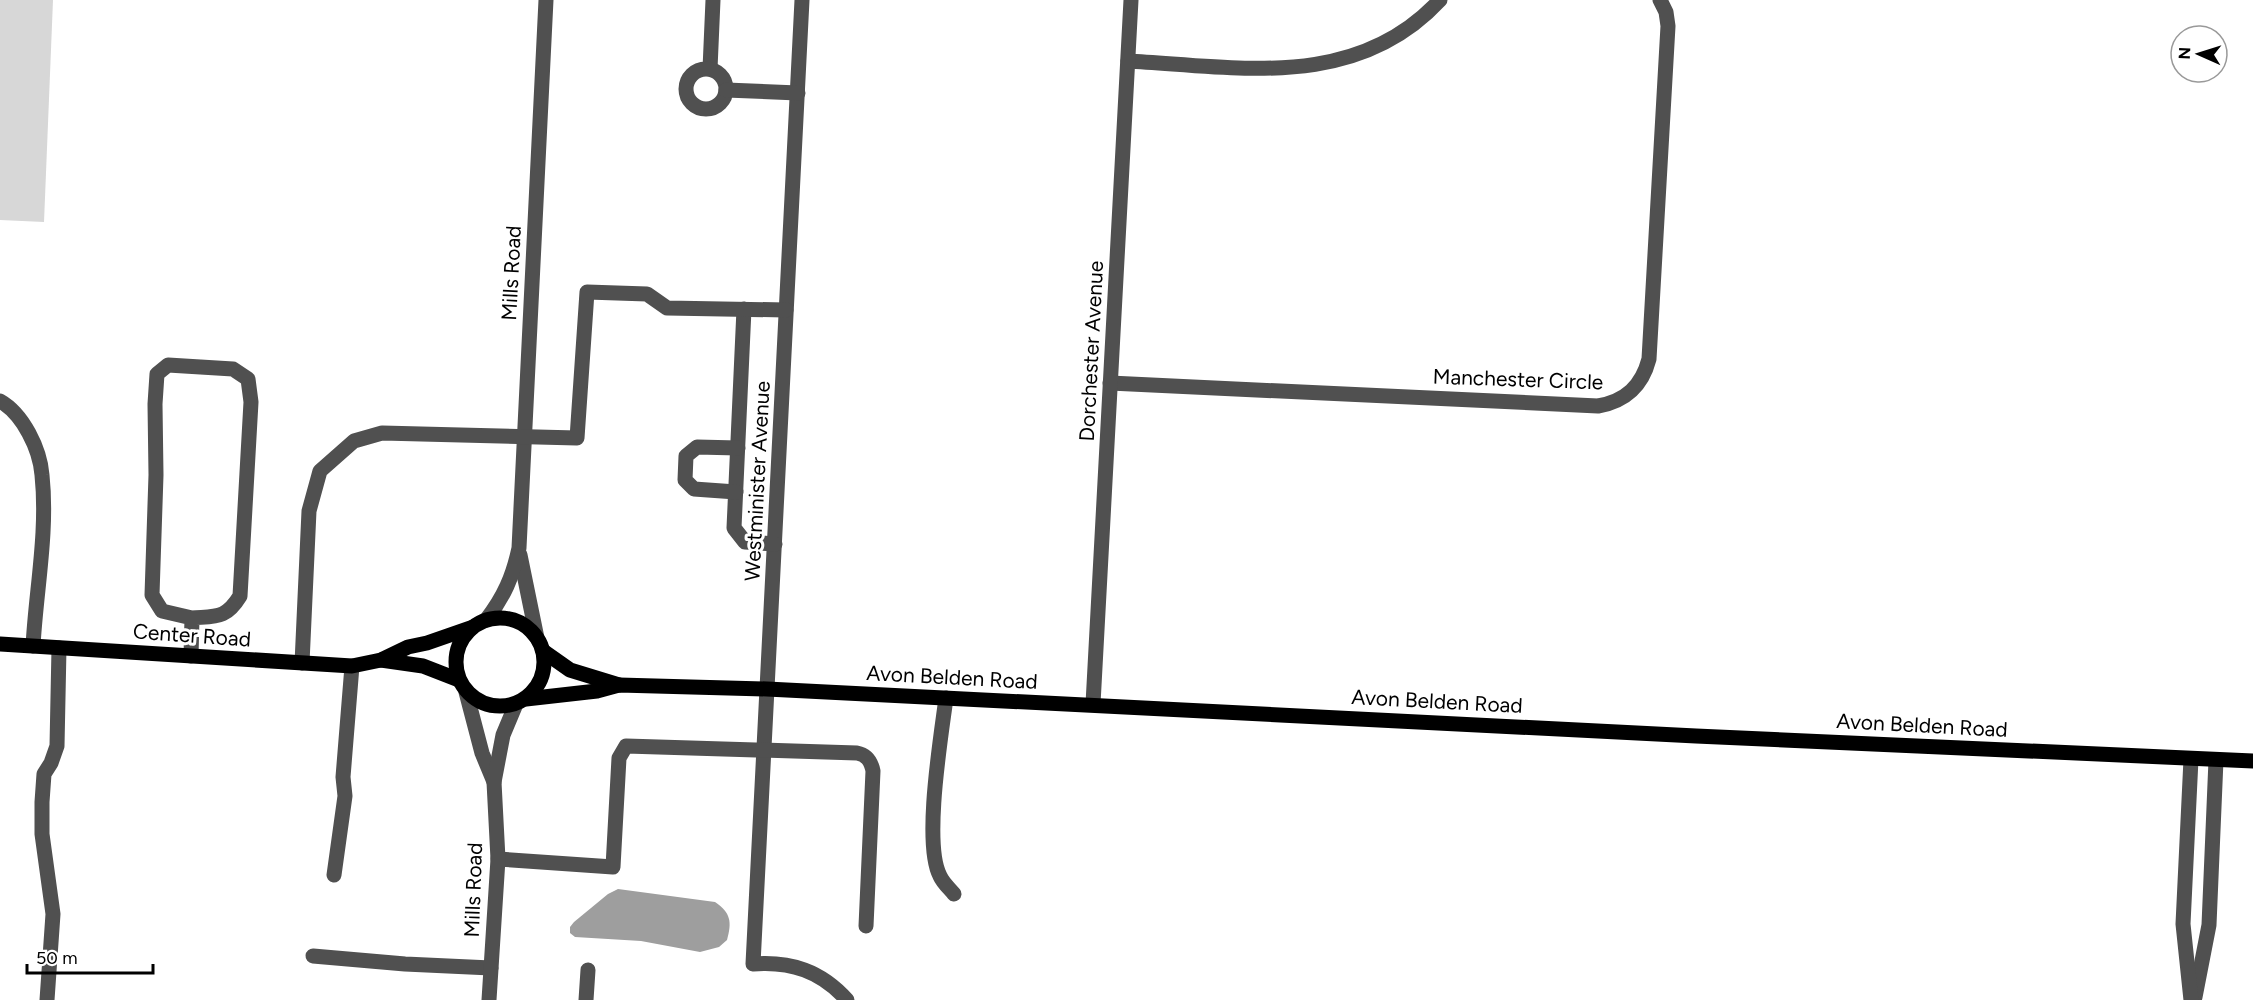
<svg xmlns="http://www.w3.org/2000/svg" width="2253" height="1000" viewBox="0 0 2253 1000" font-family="Figtree,sans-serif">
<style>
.green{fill:#d7d7d7}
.water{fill:#9e9e9e}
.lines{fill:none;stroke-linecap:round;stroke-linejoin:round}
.minor{stroke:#505050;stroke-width:15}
.major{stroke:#000;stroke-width:15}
.labels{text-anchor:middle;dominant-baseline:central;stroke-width:6;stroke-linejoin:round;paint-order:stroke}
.street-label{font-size:21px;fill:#000;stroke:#fff}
</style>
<rect width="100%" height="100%" fill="#fff"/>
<polygon class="green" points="0,0 53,0 44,222 0,220"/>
<path class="water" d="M 618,889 L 715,902 C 731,913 732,922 727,940 L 719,947 L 700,952 L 641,941 L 575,937 L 570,933 L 570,927 L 574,922 L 608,894 Z"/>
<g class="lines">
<g class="minor">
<path d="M 802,0 L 753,964 C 791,961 821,971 847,1000"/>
<path d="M 1128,61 C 1238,67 1356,91 1440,0"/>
<polyline points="710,69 713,0"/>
<circle cx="706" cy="89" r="20"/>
<polyline points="726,90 798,93"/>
<polyline points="744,309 734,528 745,542 775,544"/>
<path d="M 1110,383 L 1598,406 C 1626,401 1642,386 1649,359 L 1668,26 L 1666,12 L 1660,0"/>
<path d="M 0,401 C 23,414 40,449 42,475 C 48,532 36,590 33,646"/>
<polyline points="736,492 694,489 685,480 686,456 697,447 738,448"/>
<polyline points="520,555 537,638"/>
<path d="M 486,620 C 504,597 513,576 519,548 L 546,0"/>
<path d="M 191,656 L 192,618 C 216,616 226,619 240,596 L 251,402 L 248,379 L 233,369 L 168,365 L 157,374 L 155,404 L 156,475 L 152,595 L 162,611 L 192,618"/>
<polyline points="302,663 309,511 320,471 354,441 382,433 577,438 587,292 647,294 667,308 786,310"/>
<polyline points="466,692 482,753 494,782"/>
<path d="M 946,698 C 941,737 923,844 940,876 C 943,883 950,889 954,894"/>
<polyline points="1093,704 1131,0"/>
<path d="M 498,859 L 613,867 L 619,758 L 626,746 L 857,753 C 867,755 871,761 873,771 L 866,926"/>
<polyline points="334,875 345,796 343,777 352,666"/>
<polyline points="313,956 405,964 491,968"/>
<polyline points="2195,997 2209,925 2216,760"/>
<polyline points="47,1000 53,914 42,834 42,802 44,774 51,763 57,746 59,648"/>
<polyline points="489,1000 498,859 494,782 503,735 516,704"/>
<polyline points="586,1000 588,970"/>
<polyline points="2191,1000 2183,924 2191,759"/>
</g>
<g class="major">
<circle cx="500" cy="662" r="44"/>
<polyline points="0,644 352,666 381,660 408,647 427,643 473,627"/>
<polyline points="543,651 570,670 619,685"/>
<polyline points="381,660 423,666 459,680"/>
<polyline points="526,699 597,691 619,685 767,689 1696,736 2253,761"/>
</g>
</g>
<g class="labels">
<g class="street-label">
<text transform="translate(511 273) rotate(-87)">Mills Road</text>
<text transform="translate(1091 351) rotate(-87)">Dorchester Avenue</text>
<text transform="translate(1518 379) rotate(2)">Manchester Circle</text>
<text transform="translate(757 481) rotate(-87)">Westminister Avenue</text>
<text transform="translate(192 635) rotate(4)">Center Road</text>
<text transform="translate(952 677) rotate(3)">Avon Belden Road</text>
<text transform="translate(1437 701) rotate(3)">Avon Belden Road</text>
<text transform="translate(1922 725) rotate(3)">Avon Belden Road</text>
<text transform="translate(473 890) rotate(-88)">Mills Road</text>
</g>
</g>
<g transform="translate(2199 54) rotate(273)"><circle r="28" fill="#ffffff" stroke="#999999" stroke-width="1.5"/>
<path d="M0-4.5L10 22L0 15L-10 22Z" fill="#000000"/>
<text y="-9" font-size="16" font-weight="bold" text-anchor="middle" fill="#000000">N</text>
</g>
<path d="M27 964v9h126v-9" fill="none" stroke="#000000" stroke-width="3"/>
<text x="36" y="964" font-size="18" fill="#000000" stroke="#ffffff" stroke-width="4.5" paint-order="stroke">50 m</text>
</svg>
